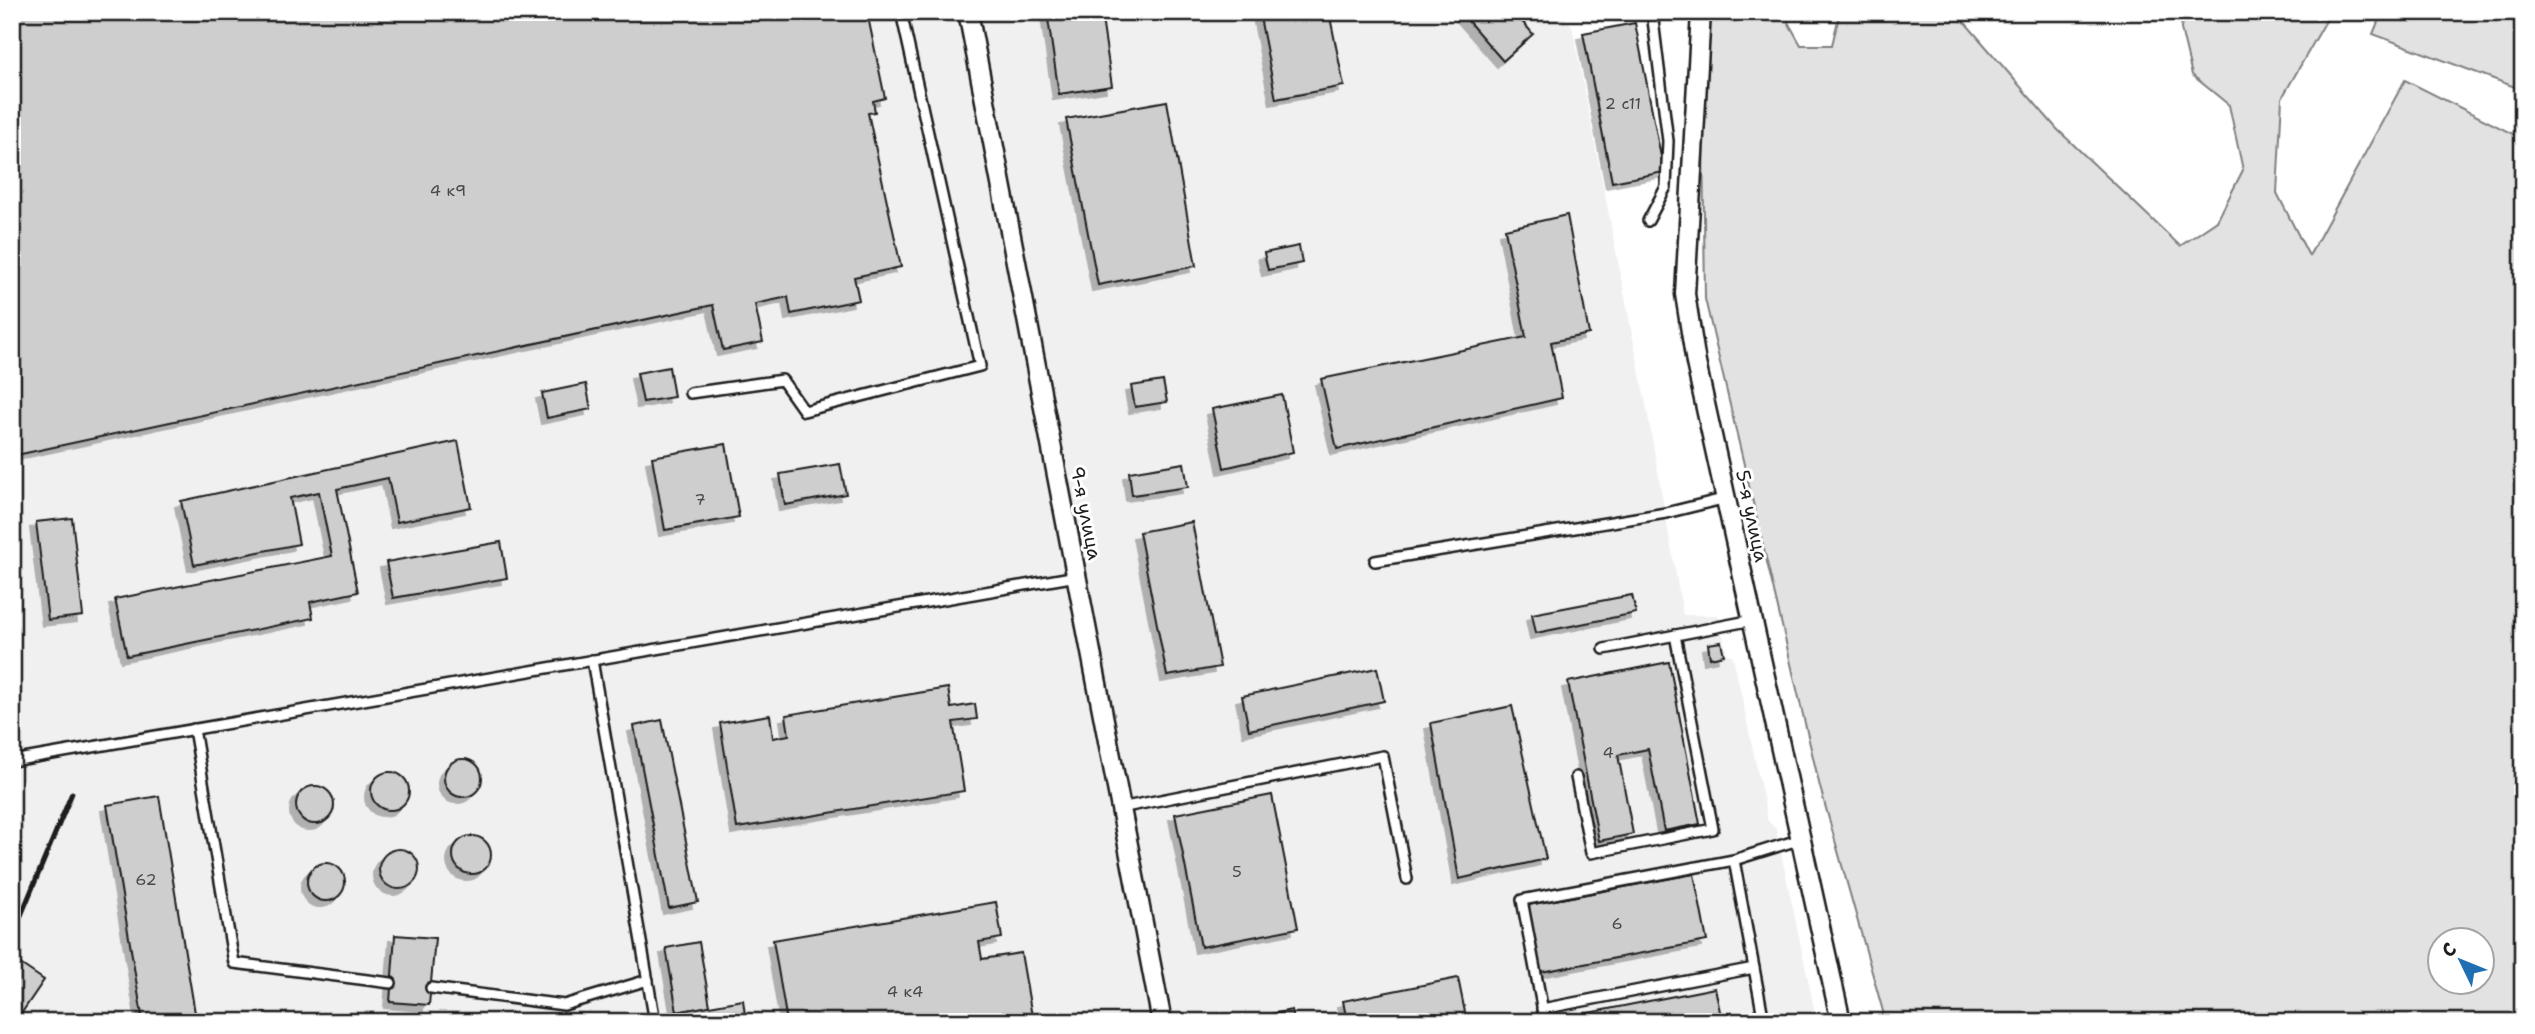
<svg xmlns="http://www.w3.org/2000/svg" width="2535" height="1034" viewBox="0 0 2535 1034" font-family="'Shantell Sans',sans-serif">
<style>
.built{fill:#f0f0f0}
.green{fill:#e2e2e2;stroke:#7f7f7f;stroke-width:2;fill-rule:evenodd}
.building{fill:#cecece;stroke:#1c1c1c;stroke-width:2;filter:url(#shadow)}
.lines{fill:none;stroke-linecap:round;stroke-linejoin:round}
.lane-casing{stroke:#1c1c1c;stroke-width:14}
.street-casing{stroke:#1c1c1c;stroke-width:23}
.lane{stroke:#fff;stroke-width:9}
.street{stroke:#fff;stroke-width:18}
.rail{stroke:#1c1c1c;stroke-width:5}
.labels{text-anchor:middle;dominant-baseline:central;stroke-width:6;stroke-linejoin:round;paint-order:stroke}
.number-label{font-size:16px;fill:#484848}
.street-label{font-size:19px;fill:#1c1c1c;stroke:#fff}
</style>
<defs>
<filter id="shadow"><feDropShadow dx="-6" dy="6" stdDeviation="0" flood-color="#0004"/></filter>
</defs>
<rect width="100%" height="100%" fill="#fff"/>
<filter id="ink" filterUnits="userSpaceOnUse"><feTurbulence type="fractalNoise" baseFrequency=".0143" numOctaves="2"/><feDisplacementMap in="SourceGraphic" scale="14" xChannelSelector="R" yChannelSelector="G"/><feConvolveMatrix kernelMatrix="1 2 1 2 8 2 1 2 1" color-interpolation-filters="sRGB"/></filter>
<g filter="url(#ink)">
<polygon class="built" points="12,12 1560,12 1572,26 1647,410 1683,615 1718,615 1727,654 1733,656 1768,821 1776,829 1817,1022 12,1022"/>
<g class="green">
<path d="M 1710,12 L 1789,12 L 1788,22 L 1801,45 L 1832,45 L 1840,12 L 1956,12 L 2057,129 L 2180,246 L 2217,221 L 2243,170 L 2229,105 L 2192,75 L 2181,29 L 2183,12 L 2331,12 L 2282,98 L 2277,193 L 2309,256 L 2405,80 L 2523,139 L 2523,1022 L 1886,1022 L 1820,787 L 1705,299 L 1703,136 ZM 2440,940 L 2482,940 L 2482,982 L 2440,982 Z"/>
<polygon points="2382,12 2523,12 2523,90 2373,34"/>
</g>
<g class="building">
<polygon points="12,12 867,12 885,98 873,101 875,112 868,113 901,267 854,277 859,300 791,314 788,297 755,304 763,342 723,350 713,305 12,456"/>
<polygon points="1047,12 1101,12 1112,86 1059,94"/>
<polygon points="1259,12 1329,12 1344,86 1276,99"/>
<polygon points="1460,12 1514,12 1533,34 1503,61"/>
<polygon points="1635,23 1664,172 1612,182 1583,33"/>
<polygon points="1167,101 1196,266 1098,285 1066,119"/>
<polygon points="1567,215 1589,334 1551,342 1562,398 1337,449 1321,379 1526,337 1505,229"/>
<polygon points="1299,246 1302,263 1268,270 1264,253"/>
<polygon points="669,367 674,397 643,402 637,373"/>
<polygon points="1163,381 1167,402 1135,407 1131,386"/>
<polygon points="586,384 591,409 547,418 542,393"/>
<polygon points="1282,395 1293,452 1224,468 1212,409"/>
<polygon points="458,441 471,507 397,522 388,478 337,489 358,592 310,602 313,618 127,656 115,599 332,556 319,492 290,498 299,544 194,565 181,501"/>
<polygon points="726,444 739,517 665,530 652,457"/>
<polygon points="1184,463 1188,487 1132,495 1129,472"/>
<polygon points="840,464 846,494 785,505 780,474"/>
<polygon points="72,518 83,616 48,620 36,522"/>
<polygon points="1192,522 1220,667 1167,676 1139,532"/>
<polygon points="501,542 507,578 393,598 386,562"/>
<polygon points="1632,595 1636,613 1536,633 1532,614"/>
<polygon points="1721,642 1724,655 1710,658 1708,644"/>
<polygon points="1669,662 1700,824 1664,831 1648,749 1618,755 1633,834 1599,841 1568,682"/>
<polygon points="1377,668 1384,701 1249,730 1242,696"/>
<polygon points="948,688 951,708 975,704 977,719 953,722 964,791 737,828 720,723 770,715 773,738 789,735 786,715"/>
<polygon points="1512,706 1546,859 1459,879 1431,723"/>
<polygon points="662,720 698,902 669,908 634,726"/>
<circle cx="463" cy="778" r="19"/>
<circle cx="390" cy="791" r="19"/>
<circle cx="315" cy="805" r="19"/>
<polygon points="1272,795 1298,928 1201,947 1175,814"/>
<polygon points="159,796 196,1019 179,1022 143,1022 107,805"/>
<circle cx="472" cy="855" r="19"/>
<circle cx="399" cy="869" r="20"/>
<circle cx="326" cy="882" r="19"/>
<polygon points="1694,874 1707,941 1541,972 1528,905"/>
<polygon points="996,902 1002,938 979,942 982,959 1021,953 1033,1022 787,1022 773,940"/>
<polygon points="395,935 435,938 429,1005 390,1002"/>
<polygon points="699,942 710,1006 677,1012 666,948"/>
<polygon points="13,959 44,980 21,1014 33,1022 12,1022"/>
<polygon points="1458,978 1467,1022 1347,1022 1343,1001"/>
<polygon points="1715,988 1721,1016 1692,1022 1579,1022 1578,1015"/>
<polygon points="743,1000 746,1022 678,1022 676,1012"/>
<polygon points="1292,1010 1294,1022 1234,1022 1234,1021"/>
</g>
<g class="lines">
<defs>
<g id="lane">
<polyline points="1648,221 1666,187 1668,141 1652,12"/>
<polyline points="690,393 782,380 804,411 980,366 901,12"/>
<polyline points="1375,561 1666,513 1727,498"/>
<polyline points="1604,649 1753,620"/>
<polyline points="592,660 655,1022"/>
<polyline points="194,729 234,963 391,983"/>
<polyline points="12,761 1077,576"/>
<polyline points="1576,777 1591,853 1713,829 1675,635"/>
<polyline points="1120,808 1383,756 1407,879"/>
<polyline points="431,988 564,1005 648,980"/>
<polyline points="1542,1009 1754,968"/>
<polyline points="1545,1022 1522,900 1734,860"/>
<polyline points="1764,1022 1734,860 1801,839"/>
</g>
<g id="street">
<polyline points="968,12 1162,1022"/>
<polyline points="1701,12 1685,294 1696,363 1841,1022"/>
</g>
</defs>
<use href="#lane" class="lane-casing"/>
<use href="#street" class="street-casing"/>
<use href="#lane" class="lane"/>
<use href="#street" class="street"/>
<polyline class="rail" points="12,937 72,793"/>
</g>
</g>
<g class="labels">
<g class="number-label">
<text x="1623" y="103">2 с11</text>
<text x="448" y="190">4 к9</text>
<text x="700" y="499">7</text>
<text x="1608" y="752">4</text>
<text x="1237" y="871">5</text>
<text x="146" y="879">62</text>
<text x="1617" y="923">6</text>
<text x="905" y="991">4 к4</text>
</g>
<g class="street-label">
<text transform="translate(1086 513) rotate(79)">9-я улица</text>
<text transform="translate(1752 516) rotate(78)">5-я улица</text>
</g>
</g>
<rect width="2535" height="1034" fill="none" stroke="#fff" stroke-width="42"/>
<rect x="21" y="21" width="2493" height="992" fill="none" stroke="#1c1c1c" stroke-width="2.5" filter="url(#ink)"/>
<g transform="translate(2461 961) rotate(313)"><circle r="33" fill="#ffffff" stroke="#a4a4a4" stroke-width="2"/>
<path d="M0-5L12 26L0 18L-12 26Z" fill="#1f6fb2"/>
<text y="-10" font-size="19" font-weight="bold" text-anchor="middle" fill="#1c1c1c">С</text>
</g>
</svg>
